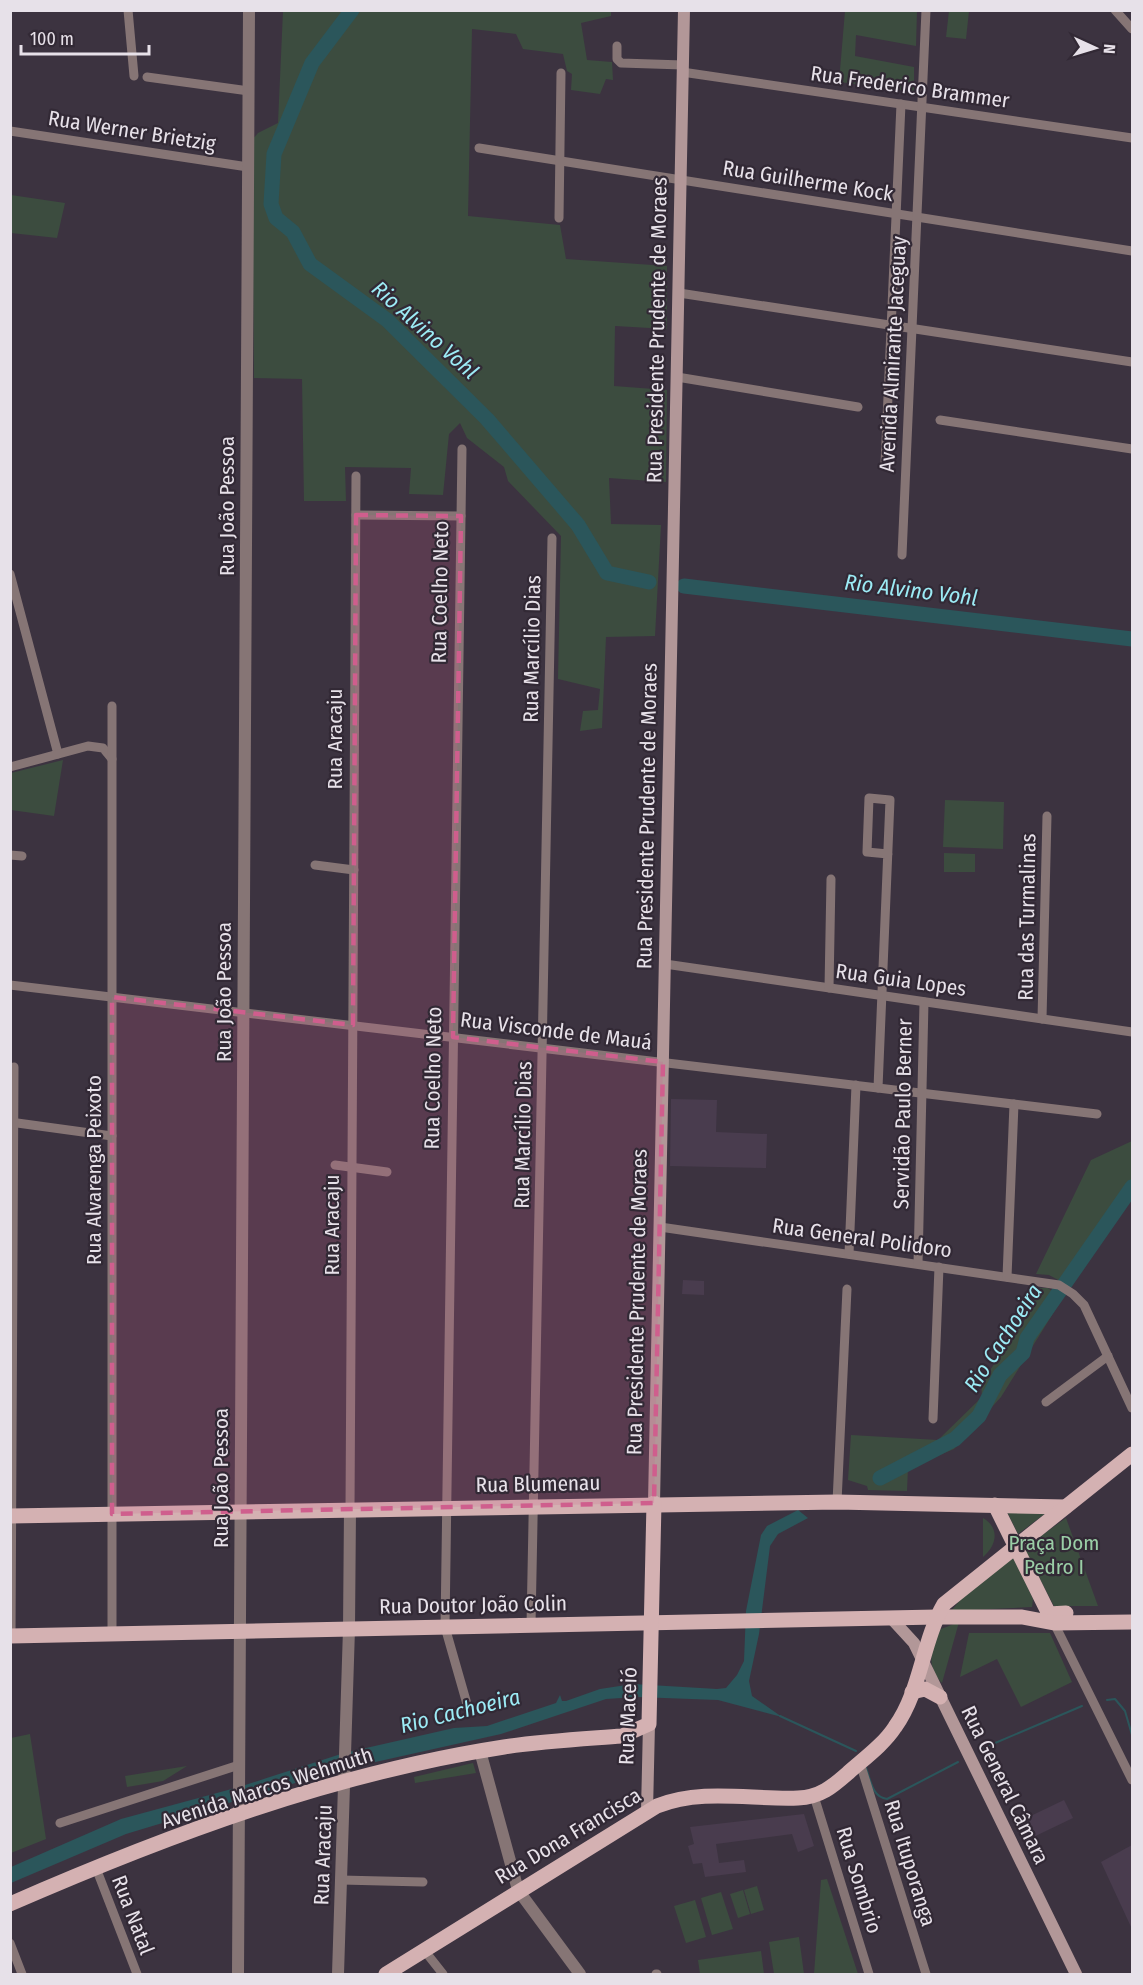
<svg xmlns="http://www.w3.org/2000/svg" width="1143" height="1985" viewBox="0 0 1143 1985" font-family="'Fira Sans Condensed',sans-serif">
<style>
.built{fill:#493c4e}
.green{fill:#3c4c3f}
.water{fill:#2b565b}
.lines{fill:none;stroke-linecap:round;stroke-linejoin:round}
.stream{stroke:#2b565b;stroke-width:2}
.river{stroke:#2b565b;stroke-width:15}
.minor{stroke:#867575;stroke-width:9}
.tertiary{stroke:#867575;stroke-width:12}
.secondary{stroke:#b29798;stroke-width:12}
.primary{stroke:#d4b1b2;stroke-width:15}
.marked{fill:#cf5e8d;fill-opacity:0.2;stroke:#cf5e8d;stroke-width:4.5;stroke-dasharray:12 8;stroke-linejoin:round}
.labels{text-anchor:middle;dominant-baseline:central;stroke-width:4.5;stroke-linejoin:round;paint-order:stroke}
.street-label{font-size:21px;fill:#e7e1e9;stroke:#322935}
.park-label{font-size:21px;fill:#9acea6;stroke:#322935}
.water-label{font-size:22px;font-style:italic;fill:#9cebf5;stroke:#322935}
</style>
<rect width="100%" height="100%" fill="#3c3340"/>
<g class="built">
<polygon points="671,1099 717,1100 716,1132 767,1134 766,1168 670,1166"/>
<polygon points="683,1280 704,1281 704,1295 682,1294"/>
<polygon points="1064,1800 1073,1818 1023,1842 1014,1824"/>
<polygon points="804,1814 814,1846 798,1852 792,1834 716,1844 719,1863 744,1860 746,1872 705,1877 702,1863 693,1864 688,1846 694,1844 690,1827"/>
<polygon points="1132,1845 1132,1929 1101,1862"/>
</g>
<g class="green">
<polygon points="283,11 611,11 611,16 581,23 587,60 612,62 613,80 606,79 600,94 571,90 572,74 567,71 563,54 523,49 516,34 472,29 468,216 560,225 566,259 667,266 667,329 615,326 614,386 667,390 666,482 609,478 611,524 661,525 655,636 606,637 602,728 580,731 583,711 598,710 600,689 558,679 561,536 508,481 504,467 467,438 460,423 449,434 443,495 409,494 411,468 345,467 346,501 304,501 302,379 254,378 252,140 258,133 278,123"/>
<polygon points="845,11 917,11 916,46 856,35 855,56 914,67 914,92 839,82"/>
<polygon points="949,11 969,11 966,39 946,37"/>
<polygon points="11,195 65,203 57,238 11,233"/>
<polygon points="63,760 54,816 11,810 11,773"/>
<polygon points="945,800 1004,802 1003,849 943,847"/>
<polygon points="944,853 975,854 975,872 944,872"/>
<path d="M 1132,1141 L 1132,1184 C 1115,1204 1112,1210 1105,1234 L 1077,1257 L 1068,1275 L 1060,1281 L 1049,1275 L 1036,1274 L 1091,1160 Z"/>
<polygon points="1035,1288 1048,1288 1062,1299 1001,1397 954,1449 908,1468 907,1491 868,1490 867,1486 848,1480 851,1435 938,1440 982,1397 981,1383 1033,1308"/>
<polygon points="1007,1512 1046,1513 1018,1534"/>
<path d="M 983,1518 C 1000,1528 997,1545 983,1557 Z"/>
<polygon points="1066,1518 1098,1606 1054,1606 1024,1548"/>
<polygon points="1014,1556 1033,1599 1032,1607 951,1611 962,1598"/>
<path d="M 959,1622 L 942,1683 C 926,1667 930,1647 941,1629 Z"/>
<polygon points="969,1633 1050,1633 1072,1682 1021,1707 997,1659 960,1677"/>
<polygon points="30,1734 46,1839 11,1853 11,1738"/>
<polygon points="473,1763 476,1773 415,1783 414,1777"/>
<polygon points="187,1766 163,1781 127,1787 125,1776"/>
<polygon points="827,1879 858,1974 814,1974 821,1880"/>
<polygon points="757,1886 764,1910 751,1914 744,1890"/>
<polygon points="743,1890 750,1914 738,1918 730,1894"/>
<polygon points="721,1892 733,1929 712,1935 701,1898"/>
<polygon points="695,1900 706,1937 686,1943 674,1906"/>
<polygon points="799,1937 804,1974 774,1974 769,1942"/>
<polygon points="761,1951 764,1974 700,1974 698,1960"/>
</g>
<polygon class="water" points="798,1510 808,1518 778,1534 770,1546 759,1634 749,1681 752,1696 782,1717 718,1700 637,1697 606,1699 501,1734 335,1771 126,1834 11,1883 11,1867 121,1819 239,1787 344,1753 454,1728 487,1726 556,1703 560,1695 562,1701 566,1701 600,1689 633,1684 717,1689 726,1688 737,1675 744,1661 746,1611 761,1535 767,1526"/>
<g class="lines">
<g class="stream">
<polyline points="1107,1700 1115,1699 1125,1711 1132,1735"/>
<polyline points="780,1716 856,1751"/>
<polyline points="981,1749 1082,1706"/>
<path d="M 866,1768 C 871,1781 872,1797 887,1799 L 958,1762"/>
</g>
<g class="river">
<polyline points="352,10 312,63 274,154 271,204 276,218 293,232 310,264 387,320 487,419 578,525 607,573 649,582"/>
<polyline points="684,586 1132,639"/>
<polyline points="880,1478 955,1439 979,1416 1000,1375 1023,1353 1027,1338 1132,1187"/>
</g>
<g class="minor">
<polyline points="128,10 134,76"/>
<polyline points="1115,10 1132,29"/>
<polyline points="617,46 617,59 621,63 683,65"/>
<polyline points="682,72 1132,138"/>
<polyline points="147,77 249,91"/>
<polyline points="10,131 248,167"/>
<polyline points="479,148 1132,251"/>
<polyline points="559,218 561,73"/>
<polyline points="679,293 1132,362"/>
<polyline points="677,377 858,407"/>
<polyline points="940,420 1132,449"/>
<polyline points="462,449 445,1627 467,1704"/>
<polyline points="885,464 901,104"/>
<polyline points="356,515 461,516"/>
<polyline points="902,555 926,10"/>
<polyline points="10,574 58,754"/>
<polyline points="10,767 88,746 103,748 112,759"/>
<polyline points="10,855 22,856"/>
<polyline points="315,865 354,870"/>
<polyline points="665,964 1132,1032"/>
<polyline points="10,985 1097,1114"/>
<polyline points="829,988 831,879"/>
<polyline points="1042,1019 1047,816"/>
<polyline points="878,1088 890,800 869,798 867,852 888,854"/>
<polyline points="10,1122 112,1136"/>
<polyline points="335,1165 387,1172"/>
<polyline points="660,1227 1059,1285 1073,1294 1084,1305 1132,1408"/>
<polyline points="849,1254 856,1085"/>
<polyline points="918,1264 924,1002"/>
<polyline points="1007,1277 1014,1104"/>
<polyline points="1046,1402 1108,1356"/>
<polyline points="933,1419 939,1267"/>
<polyline points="837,1502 847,1289"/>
<polyline points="350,1509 356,476"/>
<polyline points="1054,1623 1132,1780"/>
<polyline points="531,1625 552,538"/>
<polyline points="112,1634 112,706"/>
<polyline points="11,1636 14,1067"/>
<polyline points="860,1763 926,1974"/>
<polyline points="814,1796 869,1974"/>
<polyline points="60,1823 239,1765"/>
<polyline points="96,1868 137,1974"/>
<polyline points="341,1880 423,1882"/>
<polyline points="10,1943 22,1974"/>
<polyline points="424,1950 443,1974"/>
<polyline points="656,1974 657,1974"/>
</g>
<g class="tertiary">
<polyline points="480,1751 518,1890 580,1974"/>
<polyline points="238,1974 249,10"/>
<polyline points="338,1974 349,1629 350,1509"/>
</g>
<g class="secondary">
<polyline points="654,1503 684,10"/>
<polyline points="891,1618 914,1643 1076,1974"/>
<polyline points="647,1811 649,1724"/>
</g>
<g class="primary">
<polyline points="995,1505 1049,1614 1066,1613"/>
<polyline points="10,1516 837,1502 1065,1507"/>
<polyline points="10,1636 937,1617 1022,1617 1054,1623 1132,1622"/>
<polyline points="912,1692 925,1689 940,1697"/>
<path d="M 10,1904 C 168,1835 334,1773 504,1747 C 543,1741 583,1739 622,1736 L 649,1724 L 654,1503"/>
<path d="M 386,1974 L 657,1806 C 703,1788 751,1800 798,1798 C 821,1797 833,1786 849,1772 C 865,1758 884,1744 895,1727 C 921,1691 922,1642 944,1604 L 1132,1454"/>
</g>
</g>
<path class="marked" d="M 356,515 L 461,516 L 453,1037 L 663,1062 L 654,1503 L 112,1514 L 112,997 L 353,1025 Z"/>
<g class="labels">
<g class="street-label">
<text transform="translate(910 87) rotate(8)">Rua Frederico Brammer</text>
<text transform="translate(132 131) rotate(9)">Rua Werner Brietzig</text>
<text transform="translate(808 181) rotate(9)">Rua Guilherme Kock</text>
<text transform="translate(657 330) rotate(-89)">Rua Presidente Prudente de Moraes</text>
<text transform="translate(893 354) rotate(-87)">Avenida Almirante Jaceguay</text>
<text transform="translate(227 506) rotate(-90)">Rua João Pessoa</text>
<text transform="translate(440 592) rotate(-89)">Rua Coelho Neto</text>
<text transform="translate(532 649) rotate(-89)">Rua Marcílio Dias</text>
<text transform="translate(335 739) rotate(-90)">Rua Aracaju</text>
<text transform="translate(647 816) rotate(-89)">Rua Presidente Prudente de Moraes</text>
<text transform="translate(1027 917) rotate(-89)">Rua das Turmalinas</text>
<text transform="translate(901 980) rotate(8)">Rua Guia Lopes</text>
<text transform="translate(224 992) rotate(-90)">Rua João Pessoa</text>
<text transform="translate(556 1031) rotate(7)">Rua Visconde de Mauá</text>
<text transform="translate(433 1078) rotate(-89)">Rua Coelho Neto</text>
<text transform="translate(903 1114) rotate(-89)">Servidão Paulo Berner</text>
<text transform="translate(523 1135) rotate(-89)">Rua Marcílio Dias</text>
<text transform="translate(94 1170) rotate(-90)">Rua Alvarenga Peixoto</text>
<text transform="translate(332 1225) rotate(-90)">Rua Aracaju</text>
<text transform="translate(862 1238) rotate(8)">Rua General Polidoro</text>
<text transform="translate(637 1302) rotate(-89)">Rua Presidente Prudente de Moraes</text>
<text transform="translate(221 1478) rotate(-90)">Rua João Pessoa</text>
<text transform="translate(538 1484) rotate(-1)">Rua Blumenau</text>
<text transform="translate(473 1605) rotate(-1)">Rua Doutor João Colin</text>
<text transform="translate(628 1716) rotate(-88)">Rua Maceió</text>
<text transform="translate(1005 1785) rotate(64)">Rua General Câmara</text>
<text transform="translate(267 1788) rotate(-18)">Avenida Marcos Wehmuth</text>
<text transform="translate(568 1836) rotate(-31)">Rua Dona Francisca</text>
<text transform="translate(323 1855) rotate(-88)">Rua Aracaju</text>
<text transform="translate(910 1863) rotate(73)">Rua Ituporanga</text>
<text transform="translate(859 1880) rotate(73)">Rua Sombrio</text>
<text transform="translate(133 1915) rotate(69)">Rua Natal</text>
</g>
<g class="park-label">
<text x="1054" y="1543">Praça Dom<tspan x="1054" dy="24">Pedro I</tspan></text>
</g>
<g class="water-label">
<text transform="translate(425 330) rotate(42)">Rio Alvino Vohl</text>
<text transform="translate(911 590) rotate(7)">Rio Alvino Vohl</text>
<text transform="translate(1003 1338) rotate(-57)">Rio Cachoeira</text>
<text transform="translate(460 1711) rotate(-14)">Rio Cachoeira</text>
</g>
</g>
<rect width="1143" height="1985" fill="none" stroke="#e7e1e9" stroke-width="24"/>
<g transform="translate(1095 48) rotate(94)" stroke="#322935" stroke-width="4.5" paint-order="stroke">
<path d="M0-4.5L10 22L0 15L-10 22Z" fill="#e7e1e9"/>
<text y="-9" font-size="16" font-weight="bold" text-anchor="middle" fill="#e7e1e9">N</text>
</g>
<path d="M21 45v9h128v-9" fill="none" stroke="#e7e1e9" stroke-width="3"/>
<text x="30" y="45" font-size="18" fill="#e7e1e9" stroke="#322935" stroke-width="4.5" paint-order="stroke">100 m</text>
</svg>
